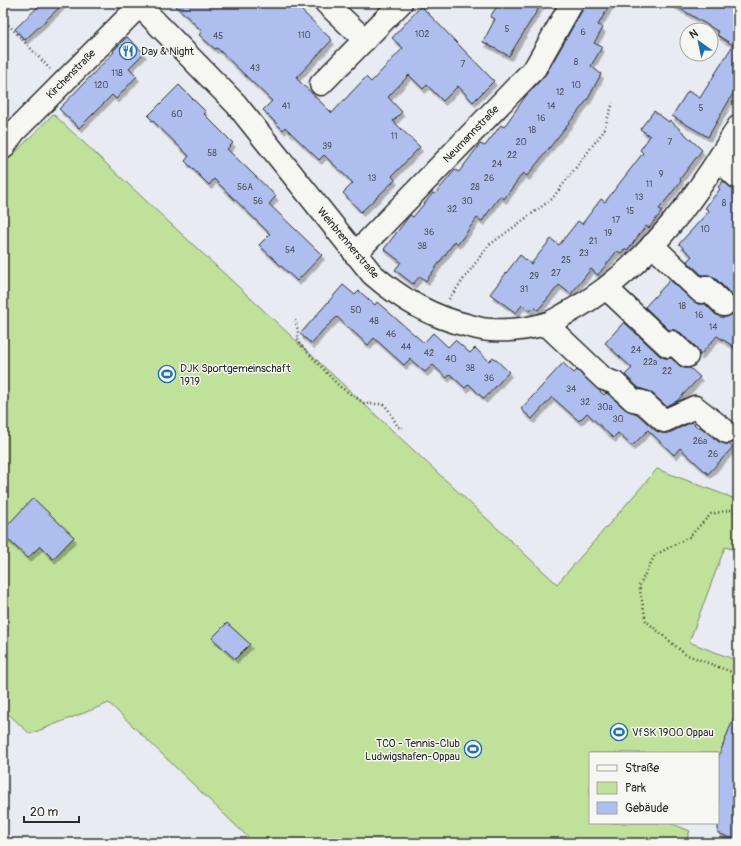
<svg xmlns="http://www.w3.org/2000/svg" width="741" height="846" viewBox="0 0 741 846" font-family="Pangolin,sans-serif">
<style>
.green{fill:#c0e19a;stroke:#768662}
.building{fill:#aebfef;stroke:#2b2b2b;filter:url(#shadow)}
.lines{fill:none;stroke-linecap:round;stroke-linejoin:round}
.minor-casing{stroke:#2b2b2b;stroke-width:25}
.path{stroke:#2b2b2b;stroke-width:2.5;stroke-dasharray:1 3;stroke-linecap:butt}
.minor{stroke:#f6f6f2;stroke-width:22}
.labels{text-anchor:middle;dominant-baseline:central;stroke-width:3;stroke-linejoin:round;paint-order:stroke}
.number-label{font-size:9px;fill:#4c505c}
.poi-label{font-size:11px;fill:#2b2b2b;stroke:#f6f6f2;text-anchor:start}
.street-label{font-size:11px;fill:#2b2b2b;stroke:#f6f6f2}
</style>
<defs>
<filter id="shadow"><feDropShadow dx="2.5" dy="4.5" stdDeviation="0" flood-color="#0004"/></filter>
</defs>
<rect width="100%" height="100%" fill="#e8ebf1"/>
<filter id="ink" filterUnits="userSpaceOnUse"><feTurbulence type="fractalNoise" baseFrequency=".025" numOctaves="2"/><feDisplacementMap in="SourceGraphic" scale="8" xChannelSelector="R" yChannelSelector="G"/><feConvolveMatrix kernelMatrix="1 2 1 2 8 2 1 2 1" color-interpolation-filters="sRGB"/></filter>
<g filter="url(#ink)">
<polygon class="green" points="53,114 557,584 657,469 738,500 738,551 725,547 689,642 738,661 738,814 718,807 718,753 590,753 590,823 670,823 690,831 685,843 254,843 109,703 30,734 3,709 3,165"/>
<g class="building">
<polygon points="42,3 64,3 25,40 15,29"/>
<polygon points="173,3 294,3 332,40 296,78 332,113 366,77 371,82 403,48 392,38 421,6 494,81 473,102 458,86 443,101 427,85 423,89 409,75 388,97 402,112 393,121 420,147 392,176 395,180 361,212 343,193 353,183 324,155 319,160 285,127 283,130 263,110 272,101 217,48 215,49 199,35 202,31"/>
<polygon points="499,3 542,3 509,56 483,42 495,19 490,17"/>
<polygon points="584,3 611,3 598,25 603,28 594,43 602,47 591,66 601,74 588,99 527,176 523,173 504,199 500,196 482,221 477,218 458,244 455,241 426,281 420,276 413,284 395,270 401,262 384,249 410,215 413,217 433,193 435,194 455,170 459,172 480,144 485,146 501,125 504,127 525,97 546,74 583,9"/>
<polygon points="671,3 724,3 738,11 738,85 708,137 672,116 688,91 700,98 733,45 717,35 719,32"/>
<polygon points="127,37 144,53 129,68 137,76 116,99 112,95 79,128 59,109 114,52 113,51"/>
<polygon points="179,85 206,112 204,114 233,143 227,149 276,196 269,204 322,255 297,281 259,245 270,234 214,179 209,185 185,161 189,156 148,116"/>
<polygon points="654,111 669,122 670,120 702,150 680,179 681,181 659,209 662,211 649,228 646,226 627,251 625,249 621,253 617,251 598,275 591,269 571,294 559,285 538,310 534,307 530,311 522,305 516,313 490,294 520,255 531,264 551,239 559,245 578,221 582,224 601,199 605,202 643,153 640,150 650,136 640,129"/>
<polygon points="723,181 730,187 738,190 738,349 717,336 699,356 699,352 696,347 681,333 675,330 669,330 645,307 670,280 693,301 698,304 705,304 715,314 720,317 727,317 733,314 736,308 736,302 733,296 715,278 709,275 702,275 687,261 692,256 679,244 709,211 705,208 720,189 718,187"/>
<polygon points="343,285 355,295 359,291 375,305 377,302 424,343 433,333 448,347 455,340 470,353 475,348 489,361 493,357 509,372 484,399 469,384 465,388 450,374 447,378 433,365 425,372 410,359 404,365 374,338 368,345 337,317 322,331 312,344 300,334"/>
<polygon points="624,322 659,355 665,358 671,358 684,368 690,368 700,377 677,401 666,406 651,392 639,388 625,375 632,368 605,343"/>
<polygon points="563,363 574,373 577,370 604,395 606,393 608,394 625,409 637,414 656,431 662,433 669,433 692,422 698,428 700,427 719,442 725,444 729,444 733,447 708,474 680,448 674,455 648,430 632,446 618,433 613,438 587,413 579,421 552,397 532,419 521,409"/>
<polygon points="33,498 74,537 53,559 40,546 28,558 3,535 3,530"/>
<polygon points="227,623 250,644 235,659 212,638"/>
<polygon points="737,709 738,709 738,841 718,833 718,758"/>
</g>
<g class="lines">
<defs>
<g id="minor">
<path d="M 137,3 L 236,104 L 372,274 C 402,300 432,317 470,326 C 477,328 484,330 491,330 C 508,331 528,329 545,324 C 553,322 561,316 569,312 C 641,273 698,196 738,127"/>
<polyline points="326,3 365,40"/>
<polyline points="321,84 401,3"/>
<polyline points="3,148 14,132 142,3"/>
<polyline points="719,160 738,178"/>
<polyline points="652,245 701,292 706,287 724,305"/>
<polyline points="355,254 535,68 572,3"/>
<polyline points="606,288 668,346 672,342 687,356"/>
<polyline points="546,324 604,379 615,383 633,400 643,402 664,421 695,407 727,432"/>
</g>
</defs>
<use href="#minor" class="minor-casing"/>
<g class="path">
<polyline points="3,19 50,69"/>
<polyline points="449,299 488,246 552,199 603,132 613,103"/>
<polyline points="295,320 298,330 298,342 339,386 364,403 369,404 383,404 388,409 398,427 403,428"/>
<polyline points="734,693 734,673 685,654 646,621 639,586 655,555 689,537 711,514 730,510 738,513"/>
</g>
<use href="#minor" class="minor"/>
</g>
</g>
<defs>
<symbol id="restaurant-ring" viewBox="-11 -11 22 22"><circle r="9.5" fill="#f6f6f2" stroke="#1f6fb2" stroke-width="1.5"/><path d="M-5-6h1v4h1v-4h1v4h1v-4h1v5L-1.5 .5V6h-2V.5L-5-1ZM5-6V6H3V1.5H1.5Q1.5-4 5-6Z" fill="#1f6fb2"/></symbol>
<symbol id="stadium-ring" viewBox="-11 -11 22 22"><circle r="9.5" fill="#f6f6f2" stroke="#1f6fb2" stroke-width="1.5"/><path d="M0-5a6.5 5 0 1 0 0 10a6.5 5 0 1 0 0-10ZM-3.5-1.8h7v3.6h-7Z" fill="#1f6fb2"/></symbol>
</defs>
<g fill-rule="evenodd">
<use href="#restaurant-ring" x="118" y="41" width="20" height="20"/>
<use href="#stadium-ring" x="157" y="364" width="20" height="20"/>
<use href="#stadium-ring" x="609" y="722" width="20" height="20"/>
<use href="#stadium-ring" x="463" y="739" width="20" height="20"/>
</g>
<g class="labels">
<g class="number-label">
<text x="507" y="29">5</text>
<text x="583" y="32">6</text>
<text x="422" y="34">102</text>
<text x="304" y="35">110</text>
<text x="218" y="36">45</text>
<text x="576" y="62">8</text>
<text x="463" y="64">7</text>
<text x="255" y="68">43</text>
<text x="117" y="73">118</text>
<text x="101" y="85">120</text>
<text x="576" y="85">10</text>
<text x="560" y="92">12</text>
<text x="286" y="106">41</text>
<text x="551" y="106">14</text>
<text x="701" y="108">5</text>
<text x="177" y="114">60</text>
<text x="541" y="118">16</text>
<text x="532" y="130">18</text>
<text x="394" y="136">11</text>
<text x="521" y="142">20</text>
<text x="670" y="142">7</text>
<text x="327" y="146">39</text>
<text x="212" y="153">58</text>
<text x="512" y="155">22</text>
<text x="497" y="164">24</text>
<text x="661" y="174">9</text>
<text x="372" y="178">13</text>
<text x="489" y="178">26</text>
<text x="649" y="184">11</text>
<text x="245" y="187">56A</text>
<text x="475" y="187">28</text>
<text x="639" y="197">13</text>
<text x="258" y="201">56</text>
<text x="467" y="201">30</text>
<text x="724" y="203">8</text>
<text x="452" y="209">32</text>
<text x="630" y="211">15</text>
<text x="616" y="220">17</text>
<text x="705" y="229">10</text>
<text x="429" y="232">36</text>
<text x="608" y="233">19</text>
<text x="593" y="241">21</text>
<text x="422" y="246">38</text>
<text x="290" y="250">54</text>
<text x="584" y="253">23</text>
<text x="566" y="260">25</text>
<text x="556" y="273">27</text>
<text x="534" y="276">29</text>
<text x="524" y="289">31</text>
<text x="682" y="306">18</text>
<text x="356" y="310">50</text>
<text x="699" y="315">16</text>
<text x="374" y="321">48</text>
<text x="713" y="327">14</text>
<text x="391" y="334">46</text>
<text x="406" y="347">44</text>
<text x="636" y="350">24</text>
<text x="429" y="353">42</text>
<text x="451" y="359">40</text>
<text x="650" y="362">22a</text>
<text x="470" y="368">38</text>
<text x="667" y="371">22</text>
<text x="489" y="378">36</text>
<text x="571" y="389">34</text>
<text x="585" y="402">32</text>
<text x="605" y="407">30a</text>
<text x="618" y="419">30</text>
<text x="700" y="441">26a</text>
<text x="713" y="454">26</text>
</g>
<g class="poi-label">
<text x="141" y="51">Day &amp; Night</text>
<text x="180" y="368">DJK Sportgemeinschaft<tspan x="180" dy="13">1919</tspan></text>
<text x="632" y="732">VfSK 1900 Oppau</text>
<text x="460" y="743" text-anchor="end">TCO - Tennis-Club<tspan x="460" dy="13">Ludwigshafen-Oppau</tspan></text>
</g>
<g class="street-label">
<text transform="translate(71 74) rotate(-45)">Kirchenstraße</text>
<text transform="translate(471 134) rotate(-46)">Neumannstraße</text>
<text transform="translate(348 243) rotate(50)">Weinbrennerstraße</text>
</g>
</g>
<rect width="741" height="846" fill="none" stroke="#f6f6f2" stroke-width="16"/>
<rect x="8" y="8" width="725" height="830" fill="none" stroke="#2b2b2b" stroke-width="1.5" filter="url(#ink)"/>
<rect x="589" y="752" width="130" height="72" fill="#f6f6f2" stroke="#a5a5a2"/>
<rect x="597" y="765" width="20" height="6" fill="#f6f6f2" stroke="#a5a5a2"/>
<text x="625" y="772" font-size="12" fill="#2b2b2b">Straße</text>
<rect x="597" y="782" width="20" height="12" fill="#c0e19a" stroke="#a5a5a2"/>
<text x="625" y="792" font-size="12" fill="#2b2b2b">Park</text>
<rect x="597" y="802" width="20" height="12" fill="#aebfef" stroke="#a5a5a2"/>
<text x="625" y="812" font-size="12" fill="#2b2b2b">Gebäude</text>
<g transform="translate(699 42) rotate(327)"><circle r="19" fill="#f6f6f2" stroke="#a5a5a2"/>
<path d="M0-3L7 15L0 10L-7 15Z" fill="#1f6fb2"/>
<text y="-6" font-size="11" font-weight="bold" text-anchor="middle" fill="#2b2b2b">N</text>
</g>
<path d="M24 816v6h55v-6" fill="none" stroke="#2b2b2b" stroke-width="2"/>
<text x="30" y="816" font-size="12" fill="#2b2b2b" stroke="#f6f6f2" stroke-width="3" paint-order="stroke">20 m</text>
</svg>
